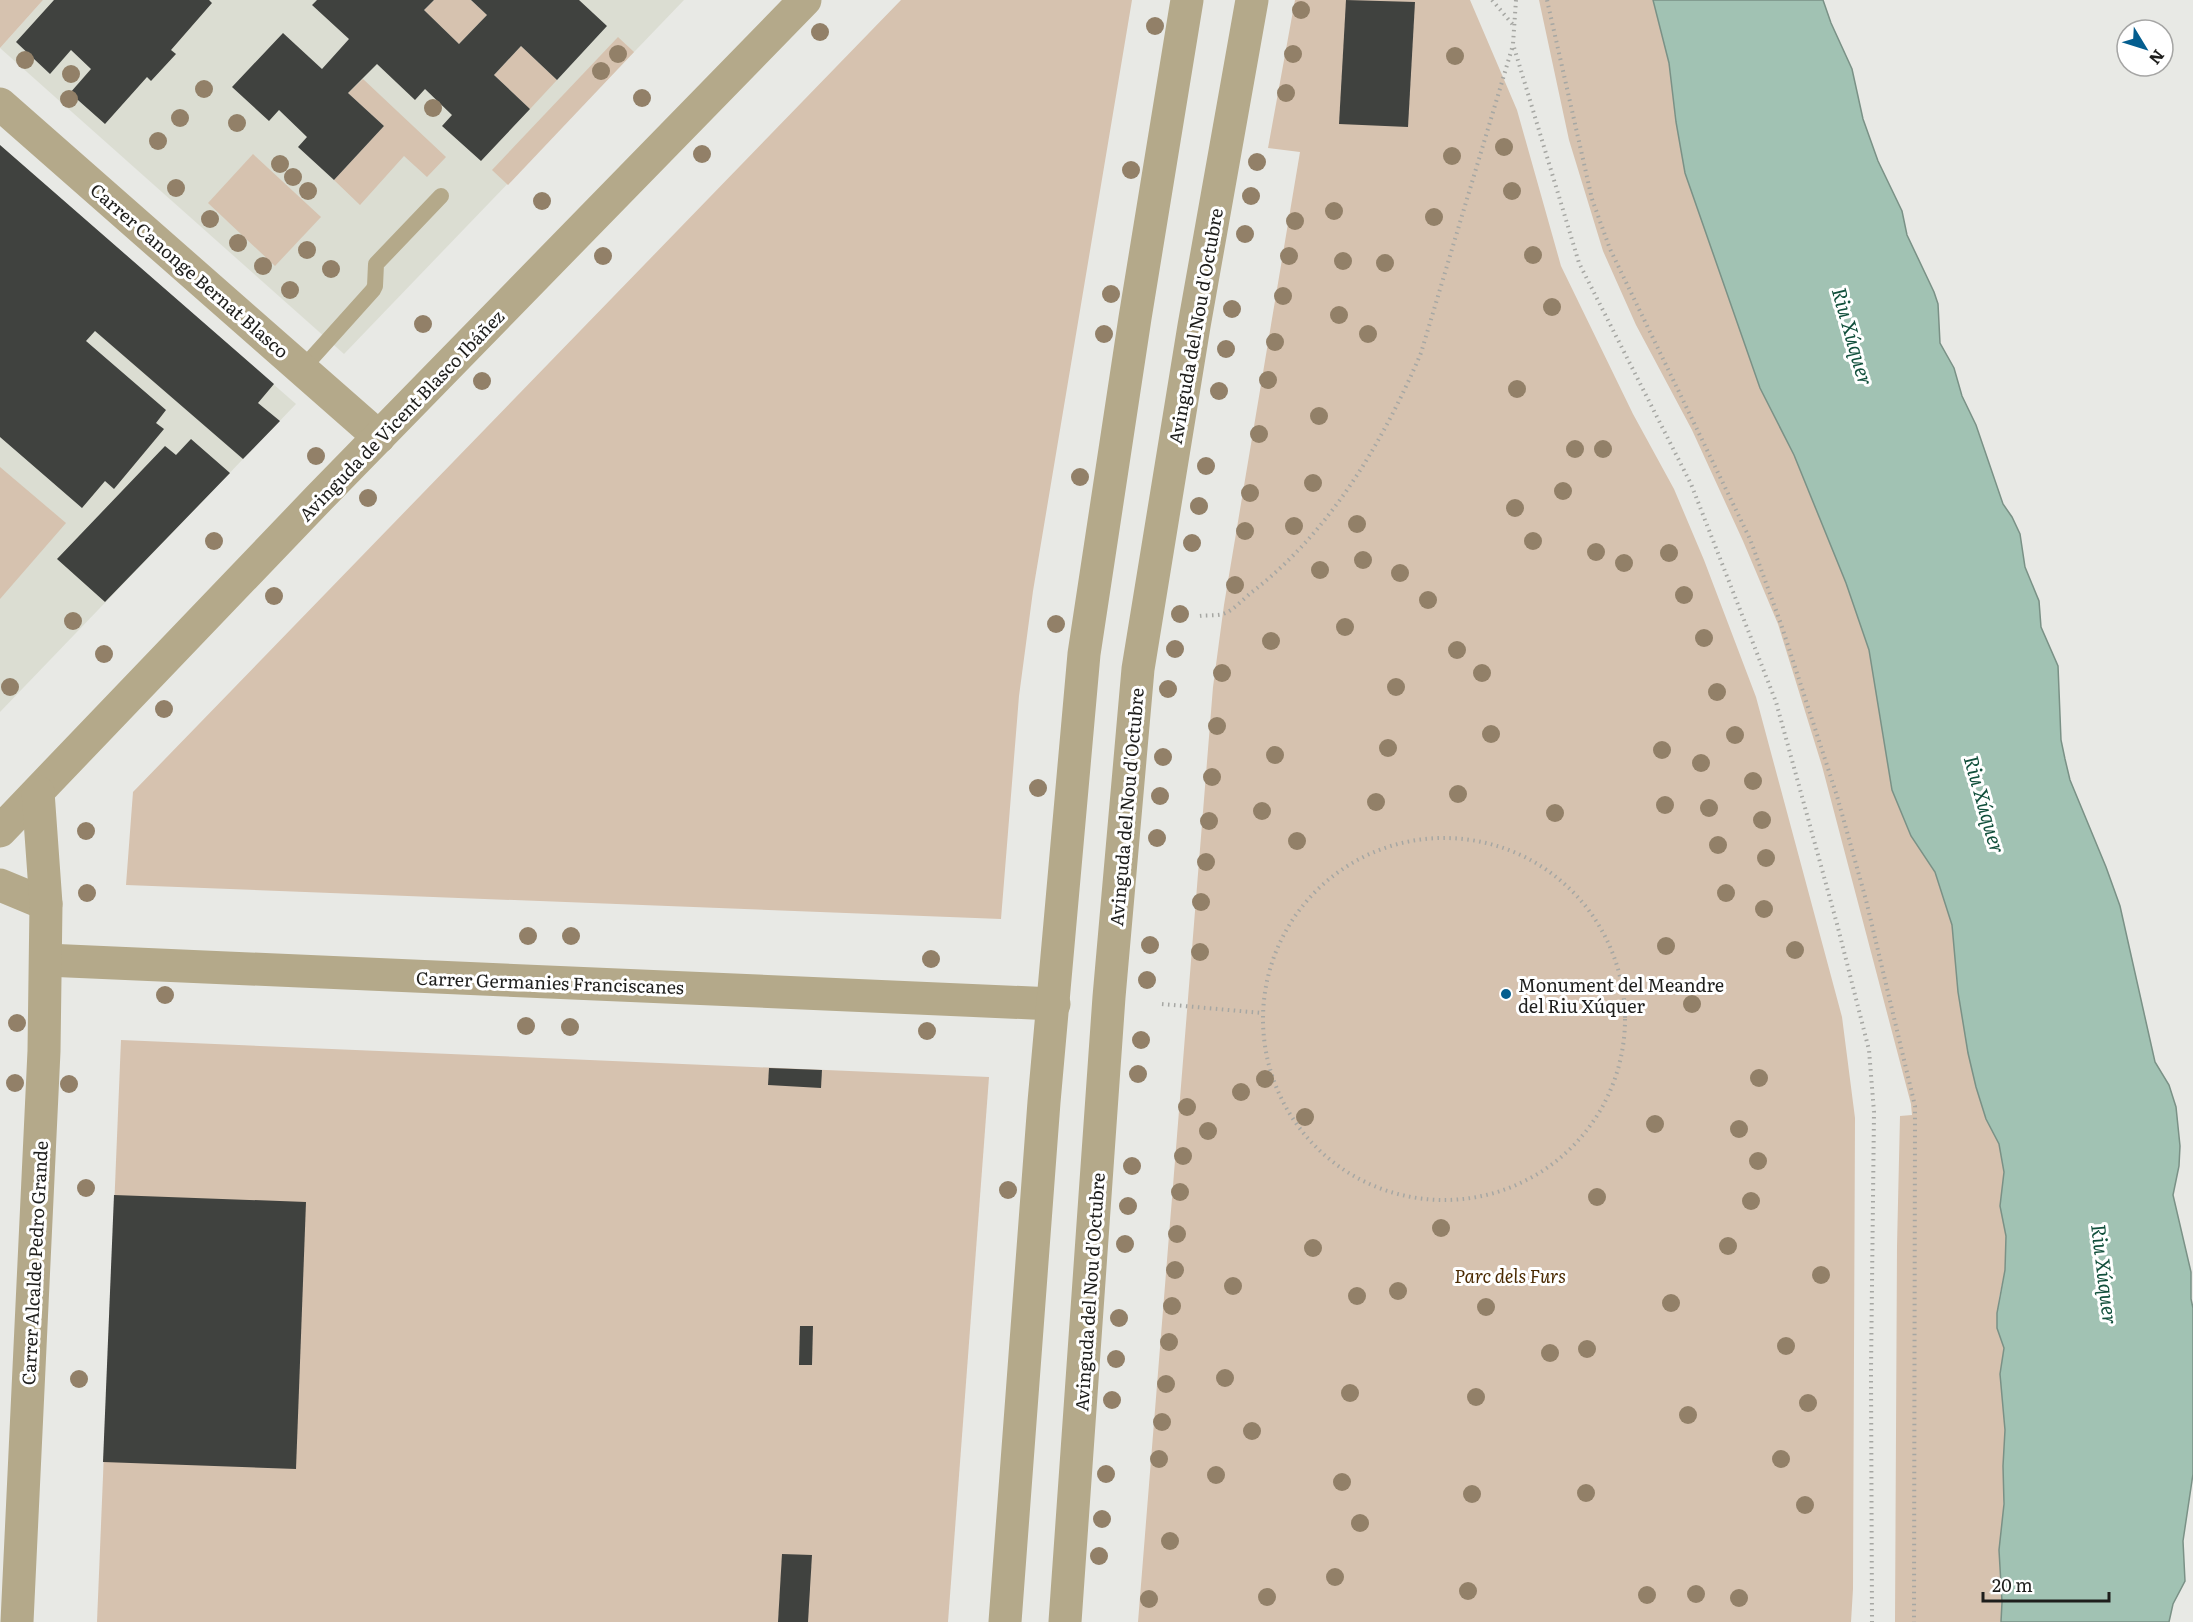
<svg xmlns="http://www.w3.org/2000/svg" width="2193" height="1622" viewBox="0 0 2193 1622" font-family="Literata,serif">
<style>
.built{fill:#dbddd2}
.green{fill:#d6c2af}
.water{fill:#a1c2b3;stroke:#7a9186;stroke-width:1.5}
.building{fill:#40423f}
.lines{fill:none;stroke-linecap:round;stroke-linejoin:round}
.path{stroke:#a6a7a3;stroke-width:4;stroke-dasharray:1.5 4.5;stroke-linecap:butt}
.lane{stroke:#b4a98a;stroke-width:16}
.street{stroke:#b4a98a;stroke-width:33}
.tree{fill:#928068}
.poi-dot{fill:#045e8f;stroke:#fff;stroke-width:2}
.labels{text-anchor:middle;dominant-baseline:central;stroke-width:6;stroke-linejoin:round;paint-order:stroke}
.street-label{font-size:18px;fill:#1e1e1c;stroke:#fff}
.poi-label{font-size:18px;fill:#1e1e1c;stroke:#fff;text-anchor:start}
.park-label{font-size:18px;font-style:italic;fill:#4b2a01;stroke:#fff}
.water-label{font-size:20px;font-style:italic;fill:#114f3b;stroke:#fff}
</style>
<rect width="100%" height="100%" fill="#e8e9e5"/>
<g class="built">
<polygon points="43,0 684,0 344,354 0,48"/>
<polygon points="0,145 296,404 0,712"/>
</g>
<g class="green">
<polygon points="0,0 43,0 0,48"/>
<polygon points="434,0 471,0 487,15 459,44 424,10"/>
<polygon points="901,0 1132,0 1033,591 1019,696 1001,919 126,885 133,792"/>
<polygon points="1295,0 1470,0 1517,110 1561,266 1633,414 1674,489 1704,560 1756,697 1842,1017 1855,1118 1853,1589 1851,1622 1138,1622 1213,687 1224,605 1300,152 1268,148"/>
<polygon points="1539,0 1653,0 1669,63 1676,122 1685,173 1760,388 1794,455 1846,583 1869,650 1892,790 1911,836 1935,872 1952,925 1958,992 1968,1053 1976,1087 1986,1119 1999,1144 2004,1172 2000,1206 2006,1236 2005,1270 1999,1298 1997,1328 2004,1348 2000,1374 2005,1430 2001,1622 1895,1622 1897,1246 1900,1116 1912,1115 1911,1104 1822,766 1778,624 1743,541 1692,430 1636,325 1603,251 1569,140"/>
<polygon points="618,37 634,52 508,185 492,170"/>
<polygon points="521,46 557,80 530,109 494,75"/>
<polygon points="363,79 446,157 427,177 404,156 360,205 334,180 384,126 348,93"/>
<polygon points="253,154 321,217 275,266 208,203"/>
<polygon points="0,467 66,523 0,599"/>
<polygon points="121,1040 989,1077 948,1622 97,1622"/>
</g>
<polygon class="water" points="1653,0 1823,0 1831,23 1852,69 1863,119 1878,161 1902,211 1907,235 1934,292 1938,304 1940,343 1954,368 1962,396 1976,425 2003,504 2012,517 2020,534 2025,567 2039,601 2041,627 2058,666 2061,740 2065,759 2070,780 2106,867 2120,906 2155,1062 2169,1085 2176,1107 2180,1146 2179,1166 2173,1195 2191,1272 2191,1299 2193,1308 2193,1474 2183,1541 2185,1581 2173,1604 2169,1622 2001,1622 2002,1602 1999,1550 2004,1504 2003,1466 2005,1430 2000,1374 2004,1348 1997,1328 1997,1313 2005,1270 2006,1236 2000,1206 2004,1172 1999,1144 1986,1119 1976,1087 1968,1053 1958,992 1952,925 1935,872 1911,836 1892,790 1869,650 1846,583 1794,455 1760,388 1685,173 1676,122 1669,63"/>
<g class="building">
<polygon points="54,0 209,0 212,3 171,50 176,54 151,81 147,77 105,124 70,93 91,69 71,50 50,74 16,42"/>
<polygon points="317,0 434,0 424,10 459,44 487,15 471,0 579,0 607,26 557,80 521,46 494,75 530,109 481,161 442,126 452,115 425,89 415,100 377,64 348,93 384,126 334,180 298,147 307,137 279,110 269,121 232,87 283,33 322,69 349,39 312,5"/>
<polygon points="1346,0 1415,2 1408,127 1339,124"/>
<polygon points="0,145 274,384 258,403 280,421 243,459 95,331 86,341 166,410 156,423 164,429 114,489 105,481 82,508 0,437"/>
<polygon points="191,439 230,473 105,602 57,559 165,446 176,455"/>
<polygon points="769,1068 822,1070 821,1088 768,1085"/>
<polygon points="114,1195 306,1202 296,1469 103,1462"/>
<polygon points="800,1326 813,1326 812,1365 799,1365"/>
<polygon points="782,1554 812,1555 808,1622 778,1622"/>
</g>
<g class="lines">
<g class="path">
<polyline points="1492,0 1514,26"/>
<polyline points="1516,0 1513,44 1579,263 1691,484 1776,702 1837,924 1869,1050 1874,1112 1871,1371 1872,1622"/>
<polyline points="1547,0 1592,199 1610,249 1750,539 1781,624 1837,796 1866,900 1915,1106 1914,1622"/>
<path d="M 1200,616 C 1207,615 1216,616 1223,614 C 1233,611 1244,598 1252,592 C 1330,532 1383,442 1421,353 L 1513,45"/>
<circle cx="1444" cy="1019" r="181"/>
<polyline points="1162,1004 1262,1013"/>
</g>
<polyline class="lane" points="302,369 373,290 375,286 376,264 441,196"/>
<g class="street">
<polyline points="0,104 379,437"/>
<polyline points="0,831 319,498 805,0"/>
<polyline points="0,885 46,904"/>
<polyline points="46,960 1054,1004"/>
<polyline points="17,1622 44,1051 46,904 38,792"/>
<polyline points="1005,1622 1044,1102 1084,654 1135,318 1187,0"/>
<polyline points="1065,1622 1109,997 1138,669 1194,326 1252,0"/>
</g>
</g>
<g class="tree">
<circle cx="1301" cy="10" r="9"/>
<circle cx="1155" cy="26" r="9"/>
<circle cx="820" cy="32" r="9"/>
<circle cx="618" cy="54" r="9"/>
<circle cx="1293" cy="54" r="9"/>
<circle cx="1455" cy="56" r="9"/>
<circle cx="25" cy="60" r="9"/>
<circle cx="601" cy="71" r="9"/>
<circle cx="71" cy="74" r="9"/>
<circle cx="204" cy="89" r="9"/>
<circle cx="1286" cy="93" r="9"/>
<circle cx="642" cy="98" r="9"/>
<circle cx="69" cy="99" r="9"/>
<circle cx="433" cy="108" r="9"/>
<circle cx="180" cy="118" r="9"/>
<circle cx="237" cy="123" r="9"/>
<circle cx="158" cy="141" r="9"/>
<circle cx="1504" cy="147" r="9"/>
<circle cx="702" cy="154" r="9"/>
<circle cx="1452" cy="156" r="9"/>
<circle cx="1257" cy="162" r="9"/>
<circle cx="280" cy="164" r="9"/>
<circle cx="1131" cy="170" r="9"/>
<circle cx="293" cy="177" r="9"/>
<circle cx="176" cy="188" r="9"/>
<circle cx="308" cy="191" r="9"/>
<circle cx="1512" cy="191" r="9"/>
<circle cx="1251" cy="196" r="9"/>
<circle cx="542" cy="201" r="9"/>
<circle cx="1334" cy="211" r="9"/>
<circle cx="1434" cy="217" r="9"/>
<circle cx="210" cy="219" r="9"/>
<circle cx="1295" cy="221" r="9"/>
<circle cx="1245" cy="234" r="9"/>
<circle cx="238" cy="243" r="9"/>
<circle cx="307" cy="250" r="9"/>
<circle cx="1533" cy="255" r="9"/>
<circle cx="603" cy="256" r="9"/>
<circle cx="1289" cy="256" r="9"/>
<circle cx="1343" cy="261" r="9"/>
<circle cx="1385" cy="263" r="9"/>
<circle cx="263" cy="266" r="9"/>
<circle cx="331" cy="269" r="9"/>
<circle cx="290" cy="290" r="9"/>
<circle cx="1111" cy="294" r="9"/>
<circle cx="1283" cy="296" r="9"/>
<circle cx="1552" cy="307" r="9"/>
<circle cx="1232" cy="309" r="9"/>
<circle cx="1339" cy="315" r="9"/>
<circle cx="423" cy="324" r="9"/>
<circle cx="1104" cy="334" r="9"/>
<circle cx="1368" cy="334" r="9"/>
<circle cx="1275" cy="342" r="9"/>
<circle cx="1226" cy="349" r="9"/>
<circle cx="1268" cy="380" r="9"/>
<circle cx="482" cy="381" r="9"/>
<circle cx="1517" cy="389" r="9"/>
<circle cx="1219" cy="391" r="9"/>
<circle cx="1319" cy="416" r="9"/>
<circle cx="1259" cy="434" r="9"/>
<circle cx="1575" cy="449" r="9"/>
<circle cx="1603" cy="449" r="9"/>
<circle cx="316" cy="456" r="9"/>
<circle cx="1206" cy="466" r="9"/>
<circle cx="1080" cy="477" r="9"/>
<circle cx="1313" cy="483" r="9"/>
<circle cx="1563" cy="491" r="9"/>
<circle cx="1250" cy="493" r="9"/>
<circle cx="368" cy="498" r="9"/>
<circle cx="1199" cy="506" r="9"/>
<circle cx="1515" cy="508" r="9"/>
<circle cx="1357" cy="524" r="9"/>
<circle cx="1294" cy="526" r="9"/>
<circle cx="1245" cy="531" r="9"/>
<circle cx="214" cy="541" r="9"/>
<circle cx="1533" cy="541" r="9"/>
<circle cx="1192" cy="543" r="9"/>
<circle cx="1596" cy="552" r="9"/>
<circle cx="1669" cy="553" r="9"/>
<circle cx="1363" cy="560" r="9"/>
<circle cx="1624" cy="563" r="9"/>
<circle cx="1320" cy="570" r="9"/>
<circle cx="1400" cy="573" r="9"/>
<circle cx="1235" cy="585" r="9"/>
<circle cx="1684" cy="595" r="9"/>
<circle cx="274" cy="596" r="9"/>
<circle cx="1428" cy="600" r="9"/>
<circle cx="1180" cy="614" r="9"/>
<circle cx="73" cy="621" r="9"/>
<circle cx="1056" cy="624" r="9"/>
<circle cx="1345" cy="627" r="9"/>
<circle cx="1704" cy="638" r="9"/>
<circle cx="1271" cy="641" r="9"/>
<circle cx="1175" cy="649" r="9"/>
<circle cx="1457" cy="650" r="9"/>
<circle cx="104" cy="654" r="9"/>
<circle cx="1222" cy="673" r="9"/>
<circle cx="1482" cy="673" r="9"/>
<circle cx="10" cy="687" r="9"/>
<circle cx="1396" cy="687" r="9"/>
<circle cx="1168" cy="689" r="9"/>
<circle cx="1717" cy="692" r="9"/>
<circle cx="164" cy="709" r="9"/>
<circle cx="1217" cy="726" r="9"/>
<circle cx="1491" cy="734" r="9"/>
<circle cx="1735" cy="735" r="9"/>
<circle cx="1388" cy="748" r="9"/>
<circle cx="1662" cy="750" r="9"/>
<circle cx="1275" cy="755" r="9"/>
<circle cx="1163" cy="757" r="9"/>
<circle cx="1701" cy="763" r="9"/>
<circle cx="1212" cy="777" r="9"/>
<circle cx="1753" cy="781" r="9"/>
<circle cx="1038" cy="788" r="9"/>
<circle cx="1458" cy="794" r="9"/>
<circle cx="1160" cy="796" r="9"/>
<circle cx="1376" cy="802" r="9"/>
<circle cx="1665" cy="805" r="9"/>
<circle cx="1709" cy="808" r="9"/>
<circle cx="1262" cy="811" r="9"/>
<circle cx="1555" cy="813" r="9"/>
<circle cx="1762" cy="820" r="9"/>
<circle cx="1209" cy="821" r="9"/>
<circle cx="86" cy="831" r="9"/>
<circle cx="1157" cy="838" r="9"/>
<circle cx="1297" cy="841" r="9"/>
<circle cx="1718" cy="845" r="9"/>
<circle cx="1766" cy="858" r="9"/>
<circle cx="1206" cy="862" r="9"/>
<circle cx="87" cy="893" r="9"/>
<circle cx="1726" cy="893" r="9"/>
<circle cx="1201" cy="902" r="9"/>
<circle cx="1764" cy="909" r="9"/>
<circle cx="528" cy="936" r="9"/>
<circle cx="571" cy="936" r="9"/>
<circle cx="1150" cy="945" r="9"/>
<circle cx="1666" cy="946" r="9"/>
<circle cx="1795" cy="950" r="9"/>
<circle cx="1200" cy="952" r="9"/>
<circle cx="931" cy="959" r="9"/>
<circle cx="1147" cy="980" r="9"/>
<circle cx="165" cy="995" r="9"/>
<circle cx="1692" cy="1004" r="9"/>
<circle cx="17" cy="1023" r="9"/>
<circle cx="526" cy="1026" r="9"/>
<circle cx="570" cy="1027" r="9"/>
<circle cx="927" cy="1031" r="9"/>
<circle cx="1141" cy="1040" r="9"/>
<circle cx="1138" cy="1074" r="9"/>
<circle cx="1759" cy="1078" r="9"/>
<circle cx="1265" cy="1079" r="9"/>
<circle cx="15" cy="1083" r="9"/>
<circle cx="69" cy="1084" r="9"/>
<circle cx="1241" cy="1092" r="9"/>
<circle cx="1187" cy="1107" r="9"/>
<circle cx="1305" cy="1117" r="9"/>
<circle cx="1655" cy="1124" r="9"/>
<circle cx="1739" cy="1129" r="9"/>
<circle cx="1208" cy="1131" r="9"/>
<circle cx="1183" cy="1156" r="9"/>
<circle cx="1758" cy="1161" r="9"/>
<circle cx="1132" cy="1166" r="9"/>
<circle cx="86" cy="1188" r="9"/>
<circle cx="1008" cy="1190" r="9"/>
<circle cx="1180" cy="1192" r="9"/>
<circle cx="1597" cy="1197" r="9"/>
<circle cx="1751" cy="1201" r="9"/>
<circle cx="1128" cy="1206" r="9"/>
<circle cx="1441" cy="1228" r="9"/>
<circle cx="1177" cy="1234" r="9"/>
<circle cx="1125" cy="1244" r="9"/>
<circle cx="1728" cy="1246" r="9"/>
<circle cx="1313" cy="1248" r="9"/>
<circle cx="1175" cy="1270" r="9"/>
<circle cx="1821" cy="1275" r="9"/>
<circle cx="1233" cy="1286" r="9"/>
<circle cx="1398" cy="1291" r="9"/>
<circle cx="1357" cy="1296" r="9"/>
<circle cx="1671" cy="1303" r="9"/>
<circle cx="1172" cy="1306" r="9"/>
<circle cx="1486" cy="1307" r="9"/>
<circle cx="1119" cy="1318" r="9"/>
<circle cx="1169" cy="1342" r="9"/>
<circle cx="1786" cy="1346" r="9"/>
<circle cx="1587" cy="1349" r="9"/>
<circle cx="1550" cy="1353" r="9"/>
<circle cx="1116" cy="1359" r="9"/>
<circle cx="1225" cy="1378" r="9"/>
<circle cx="79" cy="1379" r="9"/>
<circle cx="1166" cy="1384" r="9"/>
<circle cx="1350" cy="1393" r="9"/>
<circle cx="1476" cy="1397" r="9"/>
<circle cx="1112" cy="1400" r="9"/>
<circle cx="1808" cy="1403" r="9"/>
<circle cx="1688" cy="1415" r="9"/>
<circle cx="1162" cy="1422" r="9"/>
<circle cx="1252" cy="1431" r="9"/>
<circle cx="1159" cy="1459" r="9"/>
<circle cx="1781" cy="1459" r="9"/>
<circle cx="1106" cy="1474" r="9"/>
<circle cx="1216" cy="1475" r="9"/>
<circle cx="1342" cy="1482" r="9"/>
<circle cx="1586" cy="1493" r="9"/>
<circle cx="1472" cy="1494" r="9"/>
<circle cx="1805" cy="1505" r="9"/>
<circle cx="1102" cy="1519" r="9"/>
<circle cx="1360" cy="1523" r="9"/>
<circle cx="1170" cy="1541" r="9"/>
<circle cx="1099" cy="1556" r="9"/>
<circle cx="1335" cy="1577" r="9"/>
<circle cx="1468" cy="1591" r="9"/>
<circle cx="1696" cy="1594" r="9"/>
<circle cx="1647" cy="1595" r="9"/>
<circle cx="1267" cy="1597" r="9"/>
<circle cx="1739" cy="1598" r="9"/>
<circle cx="1149" cy="1599" r="9"/>
</g>
<circle class="poi-dot" cx="1506" cy="994" r="6"/>
<g class="labels">
<g class="street-label">
<text transform="translate(190 270) rotate(41)">Carrer Canonge Bernat Blasco</text>
<text transform="translate(1195 326) rotate(-80)">Avinguda del Nou d'Octubre</text>
<text transform="translate(401 415) rotate(-46)">Avinguda de Vicent Blasco Ibáñez</text>
<text transform="translate(1126 807) rotate(-85)">Avinguda del Nou d'Octubre</text>
<text transform="translate(550 982) rotate(2)">Carrer Germanies Franciscanes</text>
<text transform="translate(34 1263) rotate(-87)">Carrer Alcalde Pedro Grande</text>
<text transform="translate(1089 1292) rotate(-86)">Avinguda del Nou d'Octubre</text>
</g>
<g class="poi-label">
<text x="1518" y="984">Monument del Meandre<tspan x="1518" dy="21">del Riu Xúquer</tspan></text>
</g>
<g class="park-label">
<text x="1510" y="1275">Parc dels Furs</text>
</g>
<g class="water-label">
<text transform="translate(1854 336) rotate(74)">Riu Xúquer</text>
<text transform="translate(1986 804) rotate(74)">Riu Xúquer</text>
<text transform="translate(2106 1274) rotate(83)">Riu Xúquer</text>
</g>
</g>
<g transform="translate(2145 48) rotate(128)"><circle r="28" fill="#ffffff" stroke="#a5a5a4" stroke-width="1.5"/>
<path d="M0-4.5L10 22L0 15L-10 22Z" fill="#045e8f"/>
<text y="-9" font-size="16" font-weight="bold" text-anchor="middle" fill="#1e1e1c">N</text>
</g>
<path d="M1983 1592v9h126v-9" fill="none" stroke="#1e1e1c" stroke-width="3"/>
<text x="1992" y="1592" font-size="18" fill="#1e1e1c" stroke="#ffffff" stroke-width="4.5" paint-order="stroke">20 m</text>
</svg>
